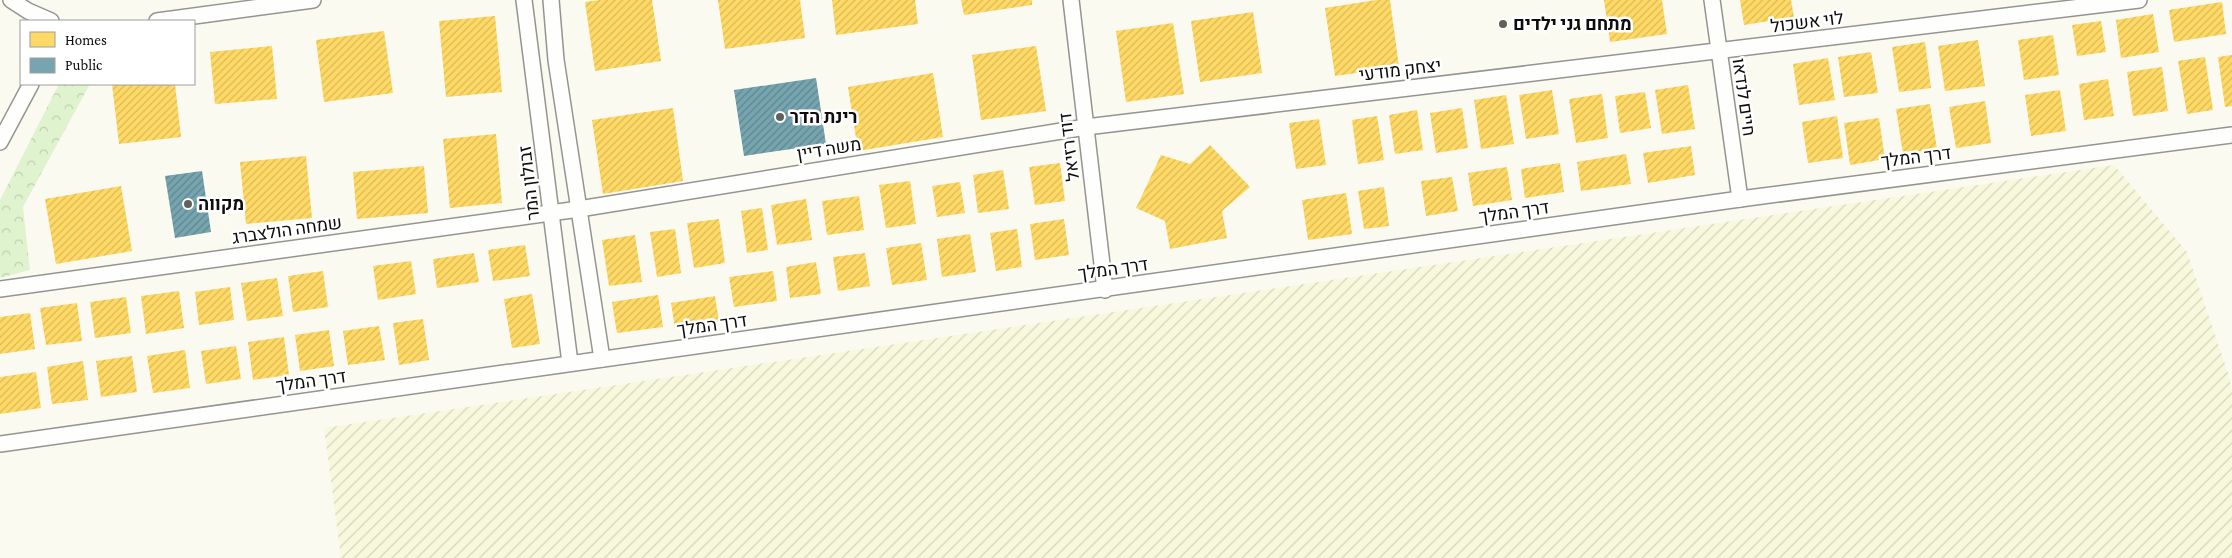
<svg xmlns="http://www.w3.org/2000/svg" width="2232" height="558" viewBox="0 0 2232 558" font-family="'Crimson Pro',Heebo,serif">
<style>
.farmland{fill:url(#farmland-furrows)}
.park{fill:url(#park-crowns)}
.homes{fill:url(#homes-hatch)}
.public{fill:url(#public-hatch)}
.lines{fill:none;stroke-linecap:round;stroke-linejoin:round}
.minor-casing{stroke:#949490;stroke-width:18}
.minor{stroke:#fefefd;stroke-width:15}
.poi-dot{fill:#60605d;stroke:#fff;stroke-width:2}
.labels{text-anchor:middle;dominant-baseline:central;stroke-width:5;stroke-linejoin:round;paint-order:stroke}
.street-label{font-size:18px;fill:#0d0d0d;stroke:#fff}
.poi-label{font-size:18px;font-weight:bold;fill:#0d0d0d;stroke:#fff;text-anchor:start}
</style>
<defs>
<pattern id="farmland-furrows" width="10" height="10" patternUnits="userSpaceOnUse" patternTransform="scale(1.25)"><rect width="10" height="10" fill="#f8f9dc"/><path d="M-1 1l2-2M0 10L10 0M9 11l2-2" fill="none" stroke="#d3d4bc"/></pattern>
<pattern id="park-crowns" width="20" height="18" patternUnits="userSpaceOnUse" patternTransform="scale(1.25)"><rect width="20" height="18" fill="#e0f3cf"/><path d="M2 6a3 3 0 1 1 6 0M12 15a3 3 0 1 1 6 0" fill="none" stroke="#bfcfb1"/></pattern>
<pattern id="homes-hatch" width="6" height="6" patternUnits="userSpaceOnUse" patternTransform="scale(1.25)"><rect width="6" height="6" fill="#ffd966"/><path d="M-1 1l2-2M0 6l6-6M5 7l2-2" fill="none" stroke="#d9b957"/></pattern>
<pattern id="public-hatch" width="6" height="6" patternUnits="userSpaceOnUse" patternTransform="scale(1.25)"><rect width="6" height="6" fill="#76a5af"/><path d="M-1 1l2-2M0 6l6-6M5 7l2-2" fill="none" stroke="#5f858d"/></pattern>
</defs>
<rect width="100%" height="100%" fill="#fbfaf1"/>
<polygon class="farmland" points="2114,165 2187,252 2229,376 2232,394 2232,558 341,558 324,428"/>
<polygon class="park" points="59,84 90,84 23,207 30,270 0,278 0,200"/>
<g class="homes">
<polygon points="600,0 652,0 661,61 595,71 585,2"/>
<polygon points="718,0 800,0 805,38 725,49"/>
<polygon points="832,0 915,0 918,24 836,35"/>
<polygon points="961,0 1032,0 1032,5 964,15"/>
<polygon points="1376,0 1390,0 1399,67 1335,76 1325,8"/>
<polygon points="1604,0 1662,0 1667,34 1610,42"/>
<polygon points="1740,0 1791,0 1794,17 1744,25"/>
<polygon points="2222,2 2226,34 2174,42 2169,10"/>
<polygon points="1253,12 1262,73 1200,82 1191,21"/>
<polygon points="2153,14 2159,52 2121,58 2116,20"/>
<polygon points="495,16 502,92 446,97 439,21"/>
<polygon points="2101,21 2106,52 2077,56 2072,25"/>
<polygon points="1173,23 1184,94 1126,102 1116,31"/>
<polygon points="384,31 393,93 324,102 316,40"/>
<polygon points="2053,35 2059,75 2024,80 2018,40"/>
<polygon points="1978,40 1985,86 1945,91 1938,46"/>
<polygon points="1925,42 1931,88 1899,92 1892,47"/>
<polygon points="272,46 277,99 215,104 210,52"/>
<polygon points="1036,46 1046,111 981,120 972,55"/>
<polygon points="1871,52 1878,93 1844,97 1838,57"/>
<polygon points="2232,55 2232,106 2225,107 2218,57"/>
<polygon points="2205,57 2213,110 2187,114 2178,61"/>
<polygon points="1828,58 1835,100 1799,105 1793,64"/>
<polygon points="2162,67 2168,111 2133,116 2127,72"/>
<polygon points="933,73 943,137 858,151 848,87"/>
<polygon points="2108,79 2114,116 2084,120 2079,84"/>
<polygon points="112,84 175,84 181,137 119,144"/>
<polygon points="1688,85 1695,129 1662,134 1655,90"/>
<polygon points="1552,90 1559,134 1526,139 1519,95"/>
<polygon points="2060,90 2066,131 2031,136 2025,95"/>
<polygon points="1645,92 1651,128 1620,133 1615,96"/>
<polygon points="1602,94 1608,138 1576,143 1569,99"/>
<polygon points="1506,95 1514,144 1481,149 1474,100"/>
<polygon points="1985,101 1991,143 1956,148 1949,107"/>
<polygon points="1930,104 1937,149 1903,154 1896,109"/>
<polygon points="673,108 683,181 603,194 592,120"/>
<polygon points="1462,108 1468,148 1436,153 1430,113"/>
<polygon points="1417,110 1423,150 1395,154 1389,115"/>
<polygon points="1377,116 1384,160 1358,164 1352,120"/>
<polygon points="1837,116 1843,158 1808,163 1802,122"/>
<polygon points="1879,118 1885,159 1850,165 1844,123"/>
<polygon points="1319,119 1326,165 1296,169 1289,123"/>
<polygon points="496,134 502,203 450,208 443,139"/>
<polygon points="1210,145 1250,187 1222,211 1227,238 1170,249 1165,221 1136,208 1161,155 1190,164"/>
<polygon points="1691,146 1695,175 1648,183 1643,153"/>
<polygon points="1626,154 1631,184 1581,191 1577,162"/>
<polygon points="306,156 312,218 246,224 240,162"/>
<polygon points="1060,163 1065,201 1035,205 1029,167"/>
<polygon points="1560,163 1564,192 1525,198 1521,169"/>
<polygon points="424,166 428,213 357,219 353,172"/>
<polygon points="1507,167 1512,200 1473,206 1468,173"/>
<polygon points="1003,170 1009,209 978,213 973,175"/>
<polygon points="1452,177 1458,211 1426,216 1421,181"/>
<polygon points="910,181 916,224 886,228 879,185"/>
<polygon points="960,182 965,213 937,217 932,186"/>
<polygon points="121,186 132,251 56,264 45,199"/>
<polygon points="1384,187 1389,226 1364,229 1358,191"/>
<polygon points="1346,193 1352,234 1308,240 1302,200"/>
<polygon points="859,196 864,230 827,235 822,201"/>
<polygon points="806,199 812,240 777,245 771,205"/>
<polygon points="762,208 768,250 747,253 741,211"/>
<polygon points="719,219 725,263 694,268 687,223"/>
<polygon points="1064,219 1069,255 1035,260 1030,224"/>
<polygon points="675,229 681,273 657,277 650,232"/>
<polygon points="1017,229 1022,267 996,271 990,233"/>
<polygon points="970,234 976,272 942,277 937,239"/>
<polygon points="635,235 642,282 609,286 602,240"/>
<polygon points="921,243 927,280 892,285 886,248"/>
<polygon points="525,245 530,276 493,281 488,250"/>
<polygon points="474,253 479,282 437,288 433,259"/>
<polygon points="865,253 870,286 838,291 833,257"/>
<polygon points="411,261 416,294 378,300 373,266"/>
<polygon points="816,262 821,294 790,298 786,267"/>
<polygon points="323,271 328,307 293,312 288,276"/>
<polygon points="773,271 777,301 734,307 729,277"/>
<polygon points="277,278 283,316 247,321 241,283"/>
<polygon points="230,287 234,320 199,325 195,292"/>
<polygon points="179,291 184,328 146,334 141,296"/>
<polygon points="532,294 540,344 512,348 504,299"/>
<polygon points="658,295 663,327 617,333 612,302"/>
<polygon points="715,296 719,321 675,328 671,303"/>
<polygon points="126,297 131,333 95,338 90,302"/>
<polygon points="77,303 82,341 46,345 40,308"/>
<polygon points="30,313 35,349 0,354 0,317"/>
<polygon points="423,319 429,360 399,365 393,323"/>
<polygon points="379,326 385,360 348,365 343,331"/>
<polygon points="329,330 334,366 300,371 295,335"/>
<polygon points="284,337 289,375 253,380 248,342"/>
<polygon points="236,346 241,379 206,384 201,351"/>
<polygon points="185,350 190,388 153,393 147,356"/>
<polygon points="132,356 137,392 101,397 96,361"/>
<polygon points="83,361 88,400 52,404 47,367"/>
<polygon points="36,372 41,408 0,414 0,377"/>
</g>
<g class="public">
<polygon points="816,78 826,144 744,156 734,90"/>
<polygon points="202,171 211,232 175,238 165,176"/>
</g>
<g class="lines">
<defs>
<g id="minor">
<polyline points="11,0 28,11 51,21"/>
<polyline points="524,0 570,363"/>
<polyline points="551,0 556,60 602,359"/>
<polyline points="1071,0 1105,290"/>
<polyline points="1712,0 1740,199"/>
<polyline points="157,21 313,0"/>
<polyline points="0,142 31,84"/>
<polyline points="0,289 579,209 1086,127 2139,0"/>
<polyline points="0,444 1740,199 2232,135"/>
</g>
</defs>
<use href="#minor" class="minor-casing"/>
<use href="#minor" class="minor"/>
</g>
<g class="poi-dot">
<circle cx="1503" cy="24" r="5"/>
<circle cx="780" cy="117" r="5"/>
<circle cx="188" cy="204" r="5"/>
</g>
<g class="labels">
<g class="street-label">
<text transform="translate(1807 22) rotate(-7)">לוי אשכול</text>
<text transform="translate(1400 70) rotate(-7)">יצחק מודעי</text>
<text transform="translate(1744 97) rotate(82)">חיים לנדאו</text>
<text transform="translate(1069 147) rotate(-97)">דוד רזיאל</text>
<text transform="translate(829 149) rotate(-9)">משה דיין</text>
<text transform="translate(1916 157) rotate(-7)">דרך המלך</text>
<text transform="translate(529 183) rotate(-97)">זבולון המר</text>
<text transform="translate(1514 212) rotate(-8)">דרך המלך</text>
<text transform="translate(287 230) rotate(-8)">שמחה הולצברג</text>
<text transform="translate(1113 269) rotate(-8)">דרך המלך</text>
<text transform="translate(712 325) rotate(-8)">דרך המלך</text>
<text transform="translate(311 381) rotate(-8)">דרך המלך</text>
</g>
<g class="poi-label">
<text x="1513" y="24">מתחם גני ילדים</text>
<text x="790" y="117">רינת הדר</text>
<text x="198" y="204">מקווה</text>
</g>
</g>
<rect x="20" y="20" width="175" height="65" fill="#ffffff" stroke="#9e9e9e"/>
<rect x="30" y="32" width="25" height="15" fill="#ffd966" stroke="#9e9e9e"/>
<text x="65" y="45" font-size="15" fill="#0d0d0d">Homes</text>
<rect x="30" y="58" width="25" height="15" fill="#76a5af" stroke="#9e9e9e"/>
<text x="65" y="70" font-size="15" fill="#0d0d0d">Public</text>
</svg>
